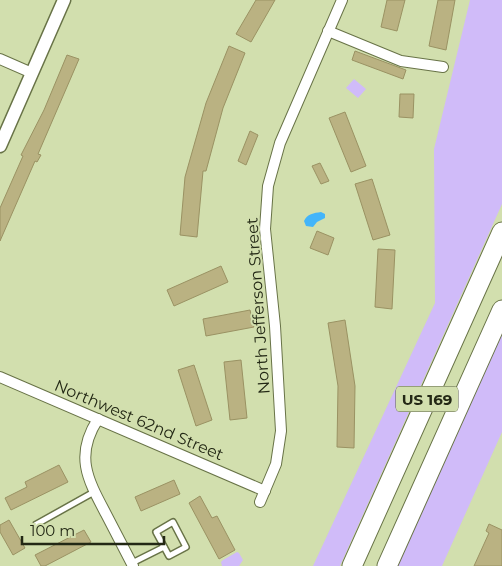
<svg xmlns="http://www.w3.org/2000/svg" width="502" height="566" viewBox="0 0 502 566" font-family="Montserrat,sans-serif">
<style>
.green{fill:#d0bbf9}
.water{fill:#43b5fa}
.building{fill:#bab282;stroke:#9a9263}
.lines{fill:none;stroke-linecap:round;stroke-linejoin:round}
.service-casing{stroke:#687347;stroke-width:8}
.minor-casing{stroke:#687347;stroke-width:12}
.tertiary-casing{stroke:#687347;stroke-width:15}
.motorway-casing{stroke:#687347;stroke-width:21}
.service{stroke:#fff;stroke-width:5}
.minor{stroke:#fff;stroke-width:10}
.tertiary{stroke:#fff;stroke-width:12}
.motorway{stroke:#fff;stroke-width:19}
.labels{text-anchor:middle;dominant-baseline:central;stroke-width:4;stroke-linejoin:round;paint-order:stroke}
.shield{fill:#d2dfae;stroke:#585f43;stroke-width:1}
.shield-label{font-size:15px;font-weight:bold;fill:#232815}
.street-label{font-size:16px;fill:#232815;stroke:#d2dfae}
</style>
<rect width="100%" height="100%" fill="#d2dfae"/>
<g class="green">
<polygon points="470,0 502,0 502,204 340,566 313,566 435,303 434,149"/>
<polygon points="354,79 366,89 358,98 346,88"/>
<polygon points="502,326 502,432 442,566 395,566"/>
<polygon points="237,552 239,553 243,560 239,566 222,566 221,562 223,560"/>
</g>
<path class="water" d="M 321,212 L 325,214 L 325,218 L 317,222 L 313,227 L 306,226 L 304,221 C 307,214 314,213 321,212 Z"/>
<g class="building">
<polygon points="256,0 275,0 251,42 236,34"/>
<polygon points="387,0 405,0 397,31 381,27"/>
<polygon points="438,0 455,0 446,50 429,46"/>
<polygon points="229,46 245,53 223,108 206,171 203,171 197,237 180,235 185,177 206,103"/>
<polygon points="355,51 406,70 403,79 352,60"/>
<polygon points="67,55 79,59 38,154 41,155 37,162 35,161 0,241 0,208 23,156 21,155 44,110"/>
<polygon points="400,94 414,94 413,118 399,117"/>
<polygon points="345,112 366,166 351,172 329,118"/>
<polygon points="250,131 258,135 246,165 238,161"/>
<polygon points="320,163 329,181 321,184 312,166"/>
<polygon points="372,179 390,235 373,240 355,184"/>
<polygon points="317,231 334,238 328,255 310,248"/>
<polygon points="378,249 395,250 392,309 375,307"/>
<polygon points="221,266 228,282 174,306 167,290"/>
<polygon points="250,310 254,327 206,336 203,319"/>
<polygon points="345,320 355,386 354,448 337,447 338,386 328,323"/>
<polygon points="241,360 247,418 230,420 224,362"/>
<polygon points="194,365 212,420 196,426 178,370"/>
<polygon points="59,465 68,482 11,510 5,498 27,487 25,482"/>
<polygon points="174,480 180,494 141,511 135,497"/>
<polygon points="200,496 212,518 217,516 235,550 219,559 189,503"/>
<polygon points="9,520 25,548 13,555 0,532 0,525"/>
<polygon points="489,524 502,530 502,566 474,566 489,533 486,531"/>
<polygon points="84,530 91,542 45,566 41,566 35,555"/>
</g>
<g class="lines">
<defs>
<g id="service">
<polygon points="173,522 186,547 169,556 156,532"/>
<polyline points="35,525 94,492"/>
<polyline points="130,564 164,547"/>
</g>
<g id="minor">
<polyline points="328,31 401,61 443,67"/>
<polyline points="0,59 32,73"/>
<polyline points="0,377 265,491"/>
<path d="M 98,419 C 74,456 88,480 106,514 C 115,531 124,549 133,566"/>
<polyline points="260,502 276,464 281,431 275,326 265,229 268,186 280,143 342,0"/>
</g>
<polyline id="tertiary" points="0,146 64,0"/>
<g id="motorway">
<polyline points="352,566 502,232"/>
<polyline points="387,566 502,310"/>
</g>
</defs>
<use href="#service" class="service-casing"/>
<use href="#minor" class="minor-casing"/>
<use href="#tertiary" class="tertiary-casing"/>
<use href="#motorway" class="motorway-casing"/>
<use href="#service" class="service"/>
<use href="#minor" class="minor"/>
<use href="#tertiary" class="tertiary"/>
<use href="#motorway" class="motorway"/>
</g>
<g class="labels">
<rect class="shield" x="396" y="386.5" width="62" height="25" rx="4"/>
<g class="shield-label">
<text x="427" y="399">US 169</text>
</g>
<g class="street-label">
<text transform="translate(258 306) rotate(-94)">North Jefferson Street</text>
<text transform="translate(139 420) rotate(23)">Northwest 62nd Street</text>
</g>
</g>
<path d="M22 536v8h142v-8" fill="none" stroke="#232815" stroke-width="2.5"/>
<text x="30" y="536" font-size="15" fill="#232815" stroke="#d2dfae" stroke-width="4" paint-order="stroke">100 m</text>
</svg>
